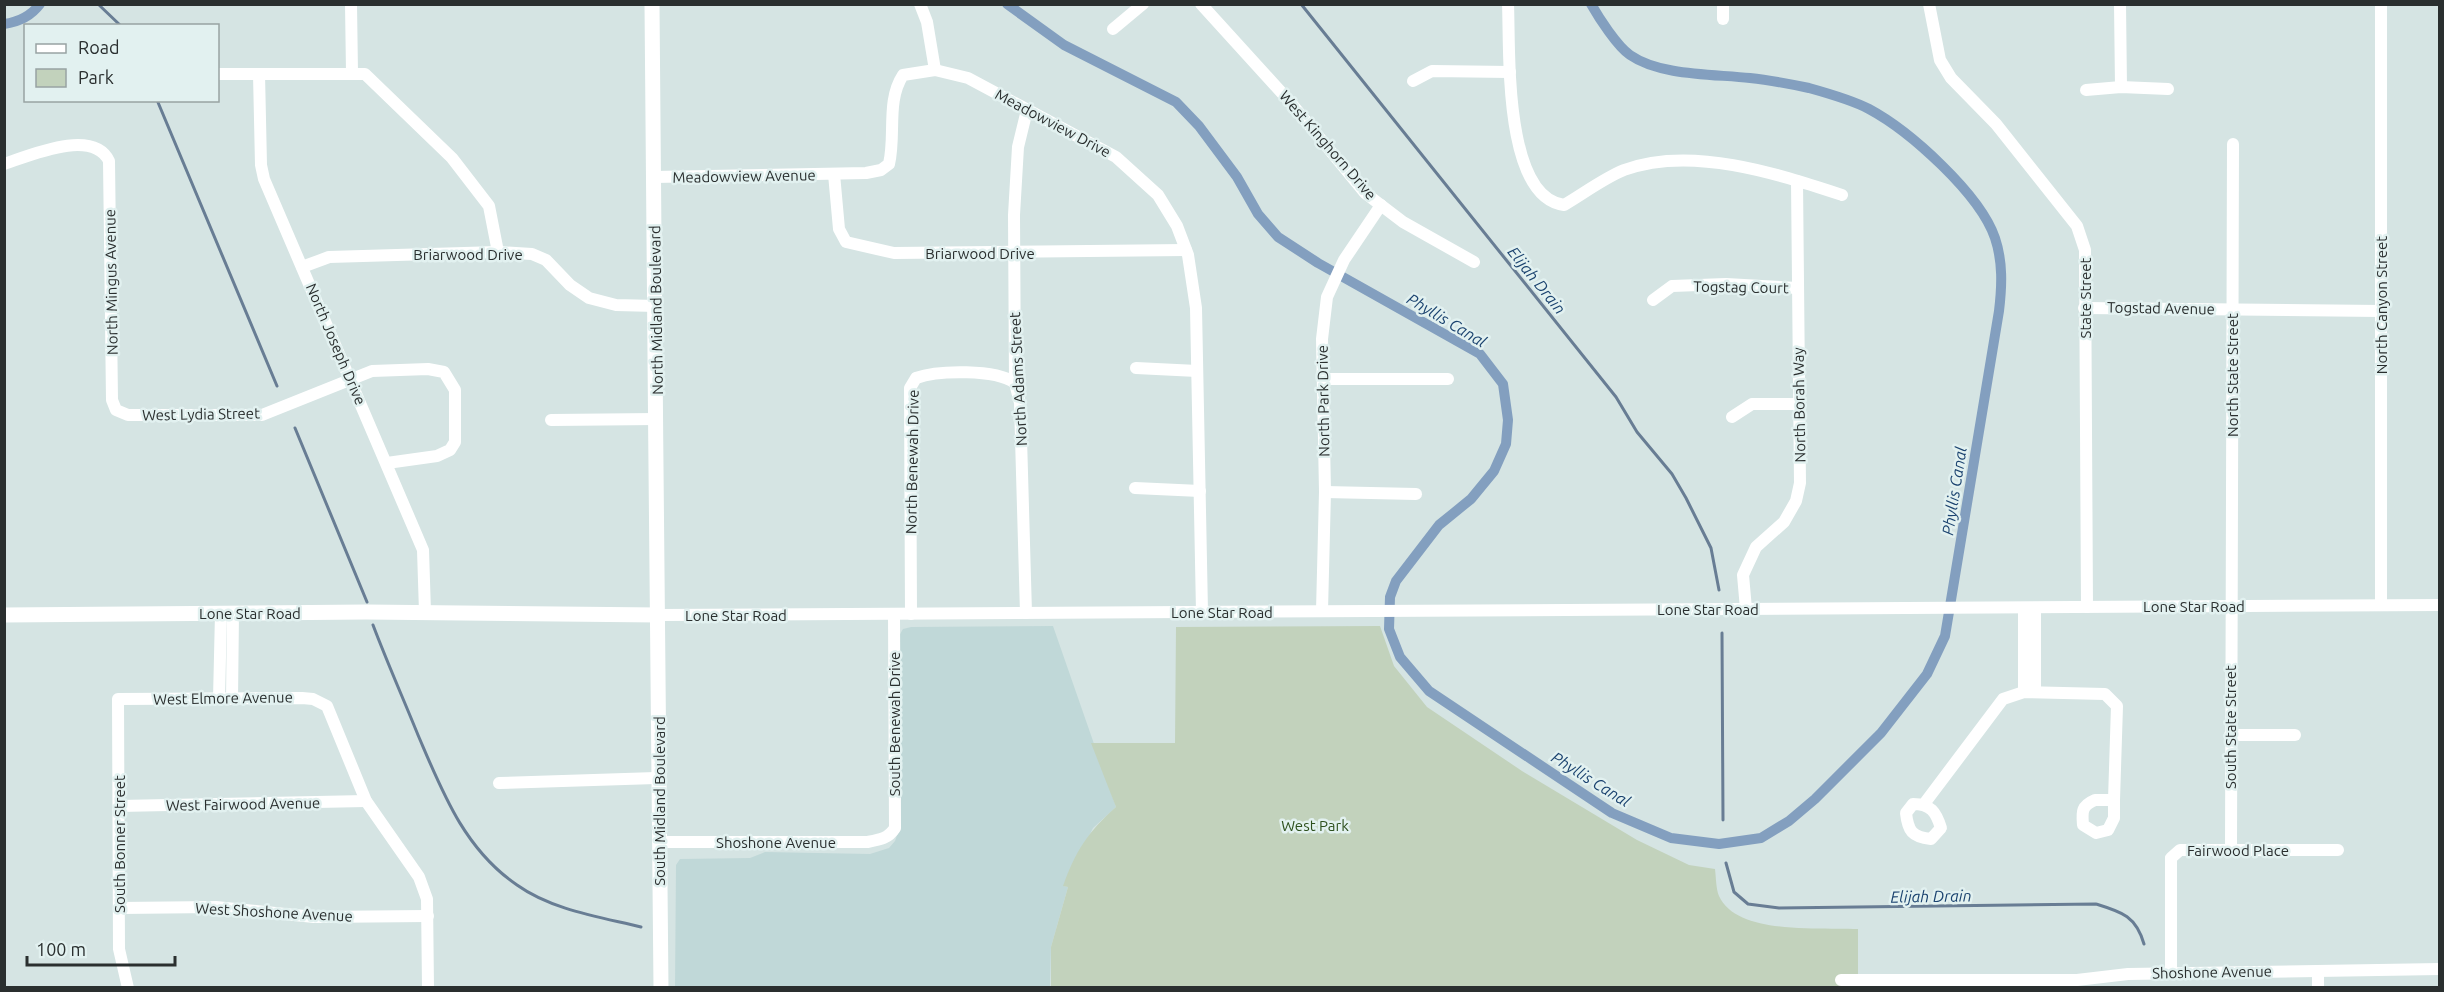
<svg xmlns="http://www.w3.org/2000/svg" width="2444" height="992" viewBox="0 0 2444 992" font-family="Ubuntu,sans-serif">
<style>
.built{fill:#c0d8d8}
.green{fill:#c2d2bc}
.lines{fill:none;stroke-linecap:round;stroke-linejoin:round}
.stream{stroke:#687d94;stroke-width:3}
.canal{stroke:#839fbf;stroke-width:10}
.minor{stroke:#fff;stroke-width:12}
.major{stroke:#fff;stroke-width:15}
.labels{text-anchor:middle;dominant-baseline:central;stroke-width:5;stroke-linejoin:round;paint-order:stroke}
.street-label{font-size:15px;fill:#2a2f2f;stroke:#e2f1f0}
.park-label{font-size:15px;fill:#2d501d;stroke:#e2f1f0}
.water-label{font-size:16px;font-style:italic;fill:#1b436f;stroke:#e2f1f0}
</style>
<rect width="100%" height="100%" fill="#d5e4e3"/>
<polygon class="built" points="1053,626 1116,807 1093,828 1064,886 1068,887 1051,947 1050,987 675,988 676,865 680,859 750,858 765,852 870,854 889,848 895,841 901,824 899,636 903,629 911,627"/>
<path class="green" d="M 1380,626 L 1394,666 L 1427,707 L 1522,771 L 1637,840 L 1689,865 L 1715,869 C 1716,877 1716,889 1719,896 C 1737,936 1822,927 1858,929 L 1858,987 L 1051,988 L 1051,947 L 1068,887 L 1063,886 C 1076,850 1088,832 1116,807 L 1091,743 L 1175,743 L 1176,627 Z"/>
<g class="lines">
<g class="stream">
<polyline points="98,4 121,26"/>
<polyline points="1301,4 1616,397 1637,432 1672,474 1686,498 1711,548 1719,590"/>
<polyline points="157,100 277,386"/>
<polyline points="295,428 367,602"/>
<path d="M 373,625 C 387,662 403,698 418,735 C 442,791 464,849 517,885 C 552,910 600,917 641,927"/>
<polyline points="1722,633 1723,820"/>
<path d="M 1726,863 L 1734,892 L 1748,904 L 1779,908 L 2096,904 C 2122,912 2136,916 2144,944"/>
</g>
<g class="canal">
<path d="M 1007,4 L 1064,45 L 1176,102 L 1199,126 L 1237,177 L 1258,214 L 1278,237 L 1318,263 L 1480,354 L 1503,384 L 1508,420 L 1506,444 L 1494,471 L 1471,499 L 1439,525 L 1396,581 L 1390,597 L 1389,629 L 1400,657 L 1429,691 L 1612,813 L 1671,838 L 1719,844 L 1761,838 L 1789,821 L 1815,799 L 1881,733 L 1927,674 L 1945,636 L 1999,311 C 2002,286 2003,262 1995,238 C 1980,194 1910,131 1869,109 C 1852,100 1827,93 1809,88 C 1790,84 1769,80 1750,78 C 1714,74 1660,76 1630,55 C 1617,46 1599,18 1591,4"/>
<path d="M 4,24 C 19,22 31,16 40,4"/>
</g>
<g class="minor">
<polyline points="351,4 352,73"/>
<polyline points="920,4 927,22 935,70"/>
<polyline points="1201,4 1291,103 1365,193 1403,222 1474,262"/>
<path d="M 1508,4 C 1510,49 1503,197 1564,205 C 1583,194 1604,178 1624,170 C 1691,145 1778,174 1842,195"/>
<polyline points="1929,4 1940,60 1951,78 1996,124 2077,226 2085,250 2087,607"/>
<polyline points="2120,4 2121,87"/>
<polyline points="1723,19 1723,4"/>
<polyline points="1113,29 1143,4"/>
<polyline points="218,74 365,74 452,158 489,206 498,252"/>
<polyline points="259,74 261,165 264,179 423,550 425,612"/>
<polyline points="1413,81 1432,71 1510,72"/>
<polyline points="2086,90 2121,87 2168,89"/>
<path d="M 4,164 C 31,155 93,128 109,161 L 112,400 L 116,410 L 128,415 L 262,415 L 372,371 L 428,369 L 444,372 L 455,390 L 455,442 L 450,450 L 437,456 L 387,463"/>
<polyline points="834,174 839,229 846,242 894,253 1186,250"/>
<path d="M 654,177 L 866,173 L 881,170 L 889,164 C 896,135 886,101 903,75 L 935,70 L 968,78 L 1116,157 L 1158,195 L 1177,226 L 1188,255 L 1196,308 L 1202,612"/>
<polyline points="302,267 329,257 498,252 532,254 546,260 570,285 589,298 616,305 656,306"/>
<polyline points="1653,300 1672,286 1726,284 1798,288"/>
<polyline points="2084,308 2381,311"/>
<polyline points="1136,368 1197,371"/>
<polyline points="1323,379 1448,379"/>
<polyline points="1732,417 1752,404 1799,404"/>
<polyline points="551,420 657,419"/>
<polyline points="1135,488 1200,491"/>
<polyline points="1325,492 1416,494"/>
<polyline points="2381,605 2381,4"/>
<polyline points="1746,609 1743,575 1756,547 1784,522 1796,501 1800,483 1797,181"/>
<polyline points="2024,609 2024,692"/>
<polyline points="2035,609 2035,692"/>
<polyline points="1322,611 1325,492 1322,339 1327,297 1344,260 1381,205"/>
<polyline points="1026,613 1020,403 1015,383 1014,215 1018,147 1027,110"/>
<path d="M 911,614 L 910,388 L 916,378 C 938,370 996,369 1015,383"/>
<polyline points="659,615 2440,605"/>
<polyline points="219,699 221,613"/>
<polyline points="232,699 233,613"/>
<polyline points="2230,735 2295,735"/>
<polyline points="499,783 656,778"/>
<path d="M 2095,800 L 2114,800 L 2114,818 L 2108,830 L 2096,833 L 2083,825 C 2082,812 2081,806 2095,800 Z"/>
<path d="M 1913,804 C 1931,804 1936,812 1941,828 L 1931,839 C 1912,837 1908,831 1906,813 Z"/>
<polyline points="1924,804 2003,699 2024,692 2105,694 2117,706 2114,800"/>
<polyline points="119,806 366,801"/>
<path d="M 659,842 L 867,842 C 879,840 888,839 895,828 L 894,614"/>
<polyline points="2231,848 2233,144"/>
<polyline points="119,908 216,907 314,917 428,916"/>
<polyline points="2318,971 2318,988"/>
<polyline points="2171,973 2171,858 2180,850 2338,850"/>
<polyline points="1841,980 2077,980 2128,974 2440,969"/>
<polyline points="128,988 119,949 118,699 302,698 313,699 327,706 366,801 419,877 427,899 428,988"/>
</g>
<g class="major">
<path d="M 652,4 C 656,332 656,660 661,988"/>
<polyline points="4,615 366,612 659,615"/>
</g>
</g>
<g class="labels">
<g class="street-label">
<text transform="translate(1053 123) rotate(28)">Meadowview Drive</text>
<text transform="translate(1328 145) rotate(49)">West Kinghorn Drive</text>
<text transform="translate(744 176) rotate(-1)">Meadowview Avenue</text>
<text x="980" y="253">Briarwood Drive</text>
<text x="468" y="254">Briarwood Drive</text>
<text transform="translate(111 282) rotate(-91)">North Mingus Avenue</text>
<text transform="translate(1741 287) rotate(1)">Togstag Court</text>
<text transform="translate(2085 298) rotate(-90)">State Street</text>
<text transform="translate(2381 305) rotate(-90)">North Canyon Street</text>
<text transform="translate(2161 308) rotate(1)">Togstad Avenue</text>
<text transform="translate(656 310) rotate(-91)">North Midland Boulevard</text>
<text transform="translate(336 344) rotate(67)">North Joseph Drive</text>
<text transform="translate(2232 375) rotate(-90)">North State Street</text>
<text transform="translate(1018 379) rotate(-93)">North Adams Street</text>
<text transform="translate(1323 401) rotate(-91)">North Park Drive</text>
<text transform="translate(1799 405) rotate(-91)">North Borah Way</text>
<text transform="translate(201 414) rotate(-1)">West Lydia Street</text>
<text transform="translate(912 462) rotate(-89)">North Benewah Drive</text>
<text x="2194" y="606">Lone Star Road</text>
<text x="1708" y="609">Lone Star Road</text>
<text x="1222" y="612">Lone Star Road</text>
<text x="250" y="613">Lone Star Road</text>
<text x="736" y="615">Lone Star Road</text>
<text transform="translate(223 698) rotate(-1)">West Elmore Avenue</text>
<text transform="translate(894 724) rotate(-90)">South Benewah Drive</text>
<text transform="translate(2230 727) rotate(-90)">South State Street</text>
<text transform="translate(659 801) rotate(-90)">South Midland Boulevard</text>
<text transform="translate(243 804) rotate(-1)">West Fairwood Avenue</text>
<text x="776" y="842">Shoshone Avenue</text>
<text transform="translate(119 844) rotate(-90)">South Bonner Street</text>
<text x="2238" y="850">Fairwood Place</text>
<text transform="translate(274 912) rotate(3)">West Shoshone Avenue</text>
<text transform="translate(2212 972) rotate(-1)">Shoshone Avenue</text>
</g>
<g class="park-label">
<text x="1315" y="825">West Park</text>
</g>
<g class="water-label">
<text transform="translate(1537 280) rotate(51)">Elijah Drain</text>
<text transform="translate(1447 320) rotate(31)">Phyllis Canal</text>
<text transform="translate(1954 491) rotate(-81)">Phyllis Canal</text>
<text transform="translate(1591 779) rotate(32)">Phyllis Canal</text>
<text transform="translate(1931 896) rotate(-1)">Elijah Drain</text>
</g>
</g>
<rect width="2444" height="992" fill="none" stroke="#2a2f2f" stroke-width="12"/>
<rect x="24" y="24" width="195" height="78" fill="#e2f1f0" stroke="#98a3a3" stroke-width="1.5"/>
<rect x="36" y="44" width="30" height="9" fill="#ffffff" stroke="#98a3a3" stroke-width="1.5"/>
<text x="78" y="54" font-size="18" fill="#2a2f2f">Road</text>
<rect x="36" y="69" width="30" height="18" fill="#c2d2bc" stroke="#98a3a3" stroke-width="1.5"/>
<text x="78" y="84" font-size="18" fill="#2a2f2f">Park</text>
<path d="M27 956v9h148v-9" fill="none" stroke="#2a2f2f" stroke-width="3"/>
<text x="36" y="956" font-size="18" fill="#2a2f2f" stroke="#e2f1f0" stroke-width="4.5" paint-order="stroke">100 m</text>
</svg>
